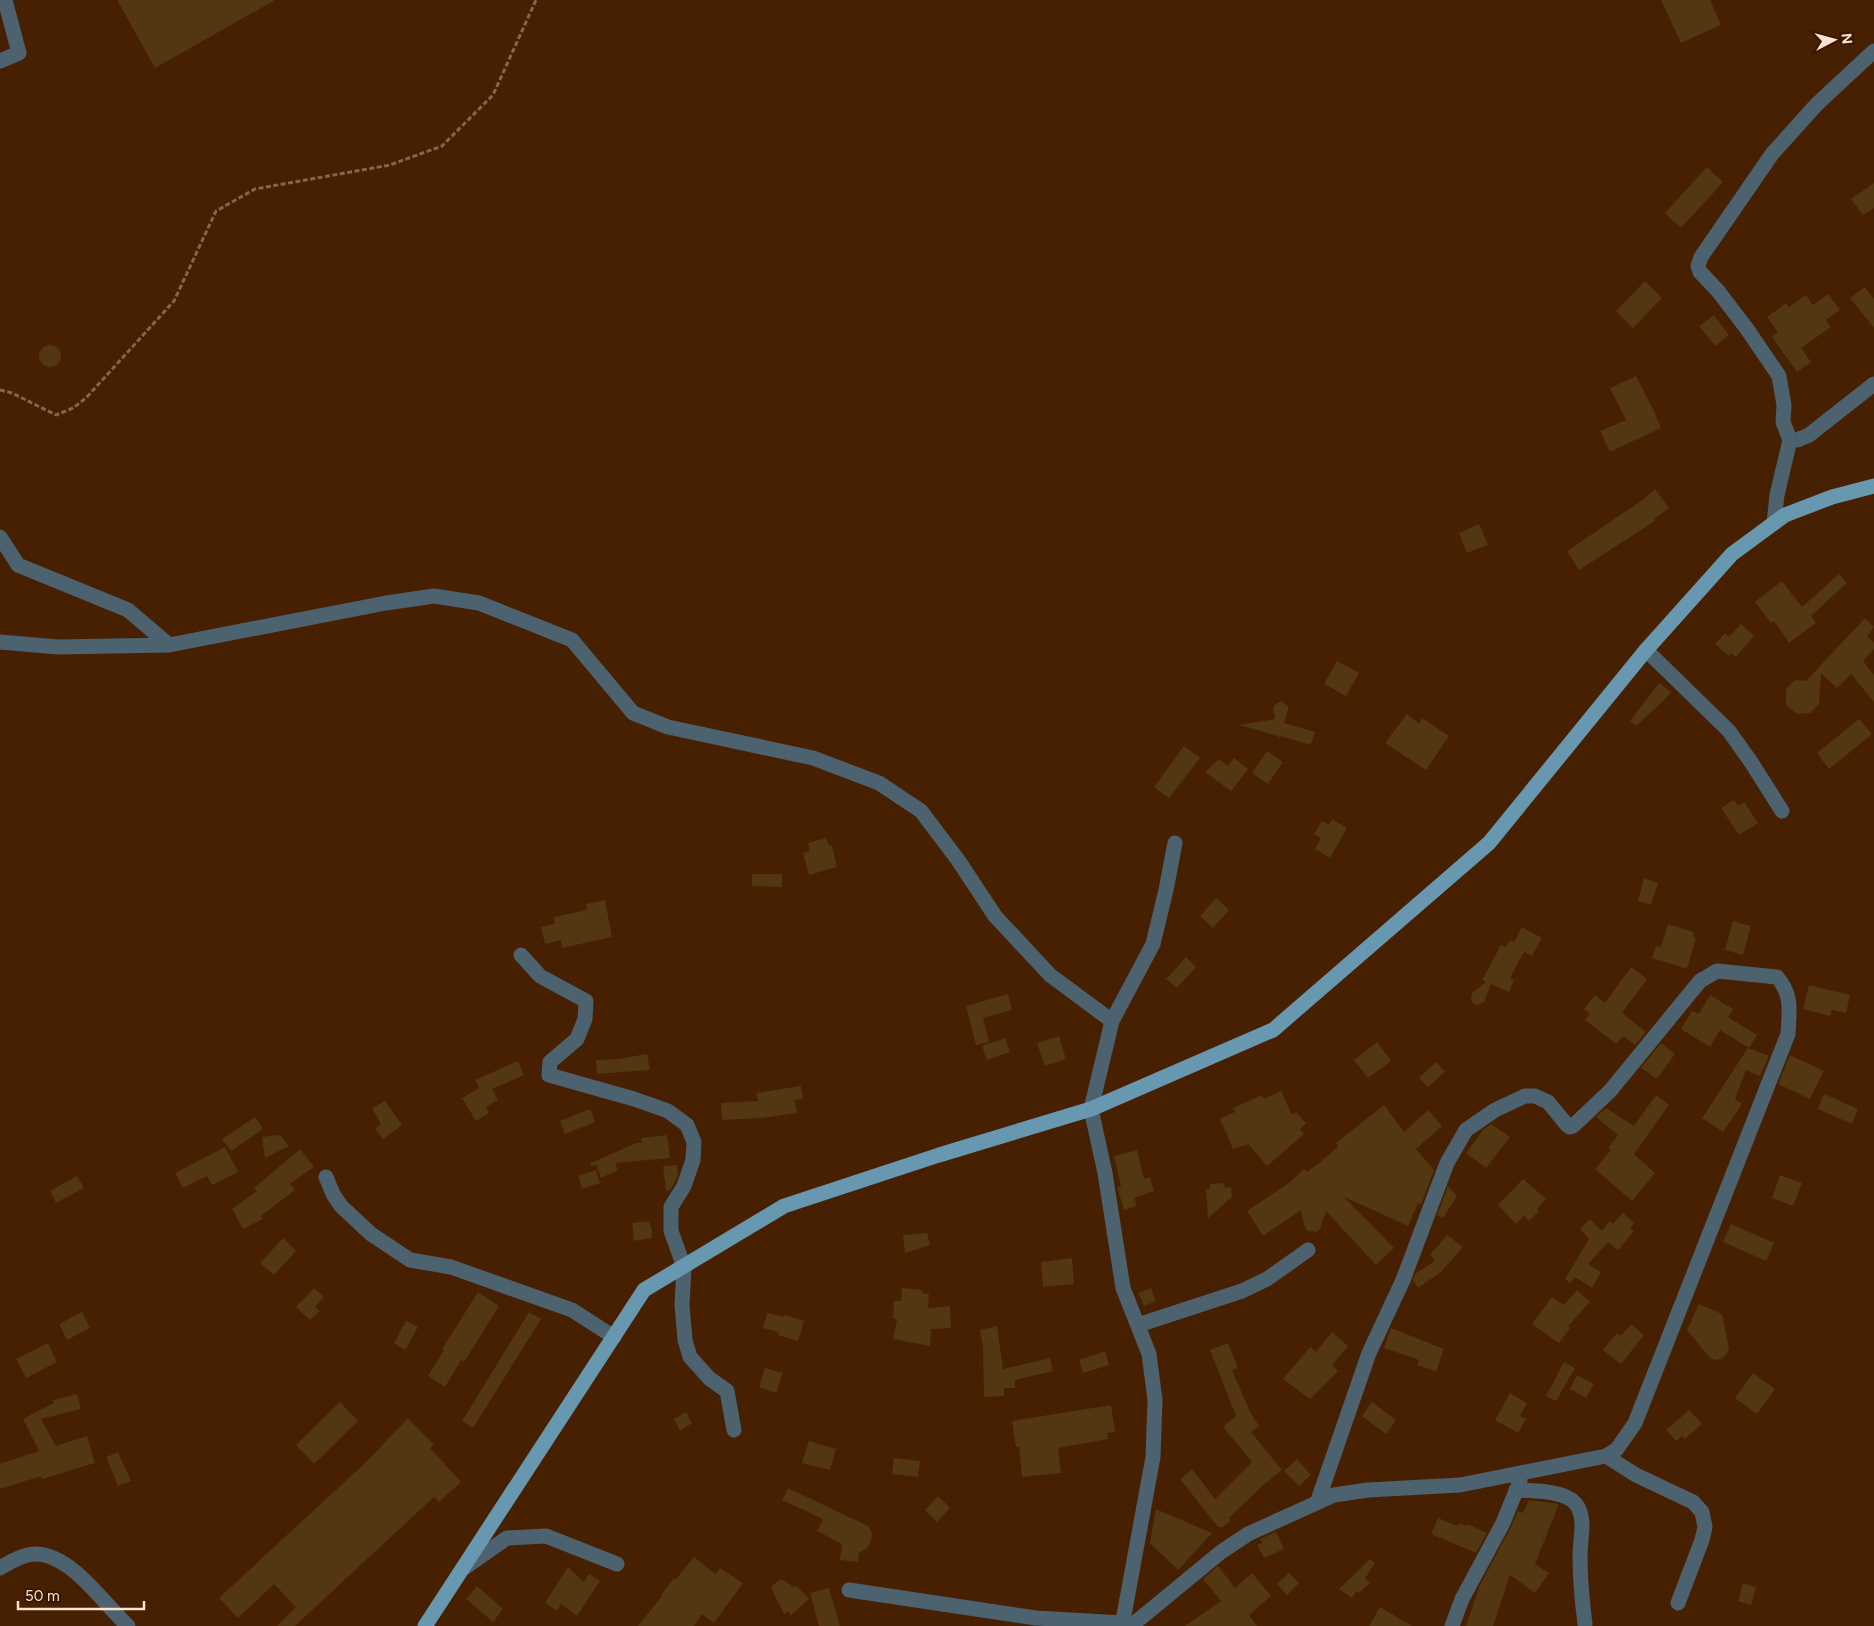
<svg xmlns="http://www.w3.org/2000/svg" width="1874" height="1626" viewBox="0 0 1874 1626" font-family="Figtree,sans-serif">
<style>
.building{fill:#523710}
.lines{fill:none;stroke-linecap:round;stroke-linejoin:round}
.path{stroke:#87644b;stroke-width:3;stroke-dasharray:5 2.5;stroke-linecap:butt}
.minor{stroke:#4c626e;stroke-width:15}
.major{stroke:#6897b0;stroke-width:15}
</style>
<rect width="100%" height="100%" fill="#471f01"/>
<g class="building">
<polygon points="117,0 275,0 155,68"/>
<polygon points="1661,0 1710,0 1721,25 1681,43"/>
<polygon points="1707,167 1723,182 1681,228 1665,213"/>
<polygon points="1874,183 1874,208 1863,215 1851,199"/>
<polygon points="1645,281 1662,298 1633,328 1616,311"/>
<polygon points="1865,287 1874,299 1874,328 1850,298"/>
<polygon points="1828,294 1840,310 1826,320 1831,327 1801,348 1811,362 1797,372 1772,337 1778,332 1767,317 1786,303 1789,307 1806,295 1813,305"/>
<polygon points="1714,315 1729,335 1715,346 1699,326"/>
<circle cx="50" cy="356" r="11"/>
<polygon points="1636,376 1654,411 1661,428 1610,452 1600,431 1626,420 1610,388"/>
<polygon points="1655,489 1669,508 1654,519 1655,521 1579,570 1567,551 1644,499"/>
<polygon points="1479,524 1488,545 1467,553 1459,533"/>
<polygon points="1839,574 1847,583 1811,616 1816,623 1789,643 1774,621 1771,623 1755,602 1782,581 1802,607"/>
<polygon points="1865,618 1874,627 1867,636 1874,643 1874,649 1863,661 1874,675 1874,702 1851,674 1837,688 1821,673 1819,704 1810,713 1797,714 1786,705 1786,689 1795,680 1806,681"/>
<polygon points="1741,624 1754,636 1736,657 1731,653 1729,656 1715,644 1725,633 1729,637"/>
<polygon points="1337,661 1359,673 1346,696 1324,684"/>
<polygon points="1659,683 1671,692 1664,700 1636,726 1630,721"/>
<polygon points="1281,701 1288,706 1288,710 1284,723 1315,732 1311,745 1280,736 1279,739 1278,736 1239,725 1275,719 1273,709 1274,705"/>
<polygon points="1407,714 1419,724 1422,718 1449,736 1426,770 1385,743"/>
<polygon points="1859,719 1872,734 1829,769 1817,753"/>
<polygon points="1184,746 1200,758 1169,798 1154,787"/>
<polygon points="1267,751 1283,762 1268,784 1252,773"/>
<polygon points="1234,758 1248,769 1231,791 1205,772 1219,759 1228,766"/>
<polygon points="1734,800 1738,806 1744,802 1758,823 1739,835 1721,808"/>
<polygon points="1332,819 1347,828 1330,858 1315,849 1321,838 1314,834 1322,821 1329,825"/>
<polygon points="826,838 829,846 832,846 837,867 809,875 803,853 810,851 808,843"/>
<polygon points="752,874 782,874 782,887 752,886"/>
<polygon points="1644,878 1658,883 1651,905 1638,901"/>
<polygon points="1216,898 1229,910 1213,928 1200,916"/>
<polygon points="605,900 612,937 562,948 561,940 545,944 541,927 555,924 554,917 587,910 586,904"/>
<polygon points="1733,921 1751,926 1743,955 1725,950"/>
<polygon points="1668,924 1694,932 1693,937 1696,938 1687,969 1652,958 1656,946 1661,947"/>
<polygon points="1522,927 1542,938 1532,956 1524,952 1510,978 1514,980 1509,992 1491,984 1484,1002 1478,1005 1474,1004 1471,1001 1472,993 1486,982 1482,980 1501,945 1506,947 1510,940 1514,942"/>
<polygon points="1186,957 1196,967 1177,988 1166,979"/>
<polygon points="1631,967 1647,979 1622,1013 1646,1032 1635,1045 1623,1036 1616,1044 1585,1020 1590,1014 1584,1009 1595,995 1605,1003"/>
<polygon points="1809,985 1850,995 1846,1013 1832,1010 1830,1016 1803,1009"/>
<polygon points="1008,994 1012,1010 983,1018 989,1042 976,1045 966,1006"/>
<polygon points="1710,995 1733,1009 1728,1017 1757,1035 1749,1048 1720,1030 1710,1047 1681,1029 1692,1011 1699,1014"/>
<polygon points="1059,1036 1066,1059 1045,1066 1037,1043"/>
<polygon points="1005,1038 1010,1052 987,1060 982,1046"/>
<polygon points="1377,1042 1391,1061 1368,1078 1354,1060"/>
<polygon points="1661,1043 1675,1054 1657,1079 1641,1068"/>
<polygon points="1748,1048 1769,1056 1760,1076 1746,1070 1735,1099 1742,1104 1723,1132 1702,1118"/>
<polygon points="647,1054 650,1070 597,1074 596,1060 618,1059"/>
<polygon points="1790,1055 1824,1071 1810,1099 1778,1084"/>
<polygon points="518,1061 524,1075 492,1089 498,1100 486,1107 489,1113 476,1121 462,1098 479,1088 475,1080"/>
<polygon points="1436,1062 1445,1072 1428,1087 1419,1078"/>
<polygon points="801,1086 803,1099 795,1100 797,1113 762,1118 722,1120 721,1103 758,1101 756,1093"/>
<polygon points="1281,1091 1292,1115 1296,1112 1306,1123 1300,1129 1304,1134 1267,1166 1248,1144 1233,1149 1220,1119 1235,1112 1233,1108 1262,1095 1264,1099"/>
<polygon points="1824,1094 1858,1109 1852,1124 1818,1109"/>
<polygon points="1656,1095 1669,1105 1634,1154 1655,1173 1632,1201 1595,1169 1611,1150 1608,1148 1618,1135 1596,1117 1606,1108 1634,1126"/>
<polygon points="385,1101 402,1125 383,1139 375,1129 381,1124 372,1108"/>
<polygon points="1384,1105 1404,1132 1428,1110 1442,1126 1416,1149 1434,1170 1421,1205 1418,1203 1408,1226 1344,1197 1394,1248 1376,1265 1326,1211 1320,1229 1317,1232 1308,1231 1305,1228 1301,1210 1263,1236 1247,1211 1289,1183 1304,1169 1307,1172 1319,1163 1338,1147 1336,1143"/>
<polygon points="590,1109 595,1122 565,1134 560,1121"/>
<polygon points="255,1117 263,1129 231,1151 222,1139"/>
<polygon points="1491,1124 1510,1137 1486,1168 1466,1153 1483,1130"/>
<polygon points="276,1135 281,1136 289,1146 265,1158 262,1137"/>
<polygon points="667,1135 670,1158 615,1163 618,1170 601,1178 596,1165 591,1166 591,1163 636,1143 642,1143 641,1138"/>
<polygon points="225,1147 238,1172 212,1185 207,1176 183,1188 175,1173"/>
<polygon points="300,1149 314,1167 290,1184 295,1190 261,1216 263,1219 243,1229 232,1209 257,1191 254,1188"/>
<polygon points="1137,1150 1144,1179 1150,1177 1154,1191 1134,1198 1137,1206 1124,1210 1117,1187 1121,1186 1114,1156"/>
<polygon points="677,1165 678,1175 675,1182 670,1190 666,1191 663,1166"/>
<polygon points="596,1170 600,1183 582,1189 578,1176"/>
<polygon points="1780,1175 1802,1183 1793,1206 1772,1198"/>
<polygon points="77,1176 84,1188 56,1203 50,1191"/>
<polygon points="1523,1179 1546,1199 1537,1209 1539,1211 1529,1221 1524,1216 1516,1224 1498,1205"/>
<polygon points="1224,1183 1225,1188 1231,1187 1232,1197 1208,1218 1206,1189 1210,1189 1210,1184"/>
<polygon points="1448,1186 1457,1196 1443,1218 1437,1215"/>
<polygon points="1623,1213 1634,1223 1630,1228 1634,1231 1618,1250 1608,1242 1588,1264 1601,1272 1592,1288 1575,1277 1570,1283 1565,1279 1589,1239 1580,1229 1590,1219 1602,1231 1610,1221 1613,1224"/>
<polygon points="649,1221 653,1233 651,1234 652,1238 634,1241 632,1223"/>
<polygon points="1731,1224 1774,1243 1766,1261 1723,1242"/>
<polygon points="927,1233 930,1245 905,1253 903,1235"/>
<polygon points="1447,1235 1463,1247 1441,1272 1418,1288 1413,1280 1415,1274 1435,1261 1430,1255"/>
<polygon points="283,1238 296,1251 274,1275 260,1263"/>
<polygon points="1072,1258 1074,1284 1043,1287 1041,1262"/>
<polygon points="314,1288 324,1297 315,1307 320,1311 310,1320 296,1307"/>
<polygon points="902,1288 922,1290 922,1293 929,1294 928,1308 950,1306 951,1328 931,1329 930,1346 893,1339 897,1319 893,1318 894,1301 901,1301"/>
<polygon points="1151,1288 1156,1301 1144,1306 1138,1293"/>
<polygon points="1577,1290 1590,1302 1568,1326 1570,1328 1559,1343 1532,1324 1552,1297 1564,1305"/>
<polygon points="478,1292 499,1306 464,1362 461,1360 445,1387 428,1376 444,1350 442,1349"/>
<polygon points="1699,1304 1722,1314 1729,1348 1727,1354 1722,1359 1716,1360 1710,1358 1687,1330"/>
<polygon points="82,1312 90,1328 67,1340 59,1324"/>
<polygon points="529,1312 541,1319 473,1428 462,1421"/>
<polygon points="767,1313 784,1317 785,1315 804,1321 798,1341 778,1335 779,1332 763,1328"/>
<polygon points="406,1321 418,1327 405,1350 394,1343"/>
<polygon points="1631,1324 1644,1335 1621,1364 1603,1350 1617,1333 1621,1336"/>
<polygon points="997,1326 1003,1369 1050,1358 1053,1371 1015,1380 1015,1388 1004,1388 1004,1396 984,1397 983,1348 980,1330"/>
<polygon points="1391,1328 1444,1349 1436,1371 1417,1365 1419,1360 1384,1348"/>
<polygon points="1332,1332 1348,1346 1332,1365 1338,1371 1310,1399 1283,1379 1310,1347 1316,1352"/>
<polygon points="48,1343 57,1362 26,1378 16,1359"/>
<polygon points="1228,1343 1238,1368 1232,1370 1250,1412 1259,1426 1251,1432 1282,1470 1262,1486 1229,1518 1231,1520 1223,1527 1218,1527 1180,1479 1192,1469 1215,1499 1252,1462 1223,1427 1236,1416 1210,1350"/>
<polygon points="1105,1351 1109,1365 1083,1373 1079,1360"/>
<polygon points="1564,1362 1575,1368 1556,1401 1546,1396"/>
<polygon points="765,1368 783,1373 776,1393 759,1387"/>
<polygon points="1753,1373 1775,1389 1757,1414 1735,1398"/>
<polygon points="1577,1375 1594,1384 1586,1398 1570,1389"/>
<polygon points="1510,1393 1527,1403 1520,1416 1526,1419 1518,1433 1495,1420"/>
<polygon points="77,1394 81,1409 41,1419 56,1446 87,1436 95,1463 42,1479 41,1476 0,1489 0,1464 39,1451 23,1419 54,1403 53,1400"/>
<polygon points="340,1402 358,1421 314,1464 296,1445"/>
<polygon points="1372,1402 1396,1420 1386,1434 1362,1416"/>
<polygon points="1111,1405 1115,1432 1107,1433 1108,1439 1058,1448 1061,1473 1022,1477 1019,1447 1016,1447 1012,1421"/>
<polygon points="1689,1410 1702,1424 1685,1439 1682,1436 1676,1441 1666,1430"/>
<polygon points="686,1412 692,1423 680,1431 674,1419"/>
<polygon points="408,1418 434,1445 430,1448 461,1482 439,1502 434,1497 295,1626 277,1626 296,1607 274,1584 238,1618 219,1598 366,1462"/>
<polygon points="809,1441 836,1449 830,1470 802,1463"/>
<polygon points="118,1452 131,1481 118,1486 106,1457"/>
<polygon points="894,1458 920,1461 918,1477 892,1474"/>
<polygon points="1297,1459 1311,1475 1299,1486 1284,1471"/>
<polygon points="788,1488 868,1526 872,1533 871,1541 867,1548 859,1553 858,1562 840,1560 842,1544 817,1531 823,1519 782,1500"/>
<polygon points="938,1496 950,1508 937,1522 925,1510"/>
<polygon points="1529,1500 1559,1504 1535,1564 1549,1573 1535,1593 1510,1575 1493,1626 1466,1626 1480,1585 1511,1527 1518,1511 1523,1513"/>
<polygon points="1156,1509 1212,1533 1178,1570 1150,1543"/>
<polygon points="1438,1518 1457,1526 1459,1523 1467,1526 1468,1524 1487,1533 1476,1553 1431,1534"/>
<polygon points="1276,1532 1284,1549 1264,1558 1257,1545 1262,1543 1260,1539"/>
<polygon points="694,1557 715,1574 720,1568 743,1583 714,1623 702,1614 694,1626 638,1626 662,1596 661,1595 674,1578 676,1579"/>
<polygon points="1370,1559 1375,1563 1365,1578 1370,1583 1359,1593 1357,1591 1352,1598 1339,1589"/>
<polygon points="1218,1566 1235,1588 1252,1573 1271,1596 1249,1615 1257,1626 1185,1626 1221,1601 1203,1579"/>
<polygon points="568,1567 584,1582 589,1574 600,1581 577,1616 561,1604 557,1611 545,1603"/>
<polygon points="1289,1573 1299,1583 1287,1595 1277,1584"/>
<polygon points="779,1580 783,1580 794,1587 796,1585 809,1599 791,1615 788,1611 784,1614 772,1590 772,1586"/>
<polygon points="1743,1583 1756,1587 1751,1605 1738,1601"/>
<polygon points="477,1586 503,1609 493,1622 466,1599"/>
<polygon points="829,1588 840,1626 819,1626 810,1593"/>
<polygon points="1380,1607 1412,1626 1369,1626"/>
</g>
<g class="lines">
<polyline class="path" points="0,390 12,393 56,415 73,408 86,398 174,301 216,211 255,189 390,165 442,146 493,95 536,0"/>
<g class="minor">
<polyline points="0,61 19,53 5,0"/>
<polyline points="1790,440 1797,440 1809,435 1874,384"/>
<polyline points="1774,523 1777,495 1790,440 1783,422 1784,405 1779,376 1747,329 1718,291 1700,272 1698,266 1701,257 1772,154 1817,104 1874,51"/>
<polyline points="0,537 18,565 128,610 169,645"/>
<polyline points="0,642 58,647 169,645 386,603 434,596 479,603 572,640 633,713 668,727 813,758 879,783 921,811 958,860 995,916 1050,975 1112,1021"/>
<polyline points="1646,650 1729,731 1751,762 1782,811"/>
<polyline points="521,955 540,976 586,1001 585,1019 577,1039 550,1062 549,1075 634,1099 668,1111 687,1125 694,1142 693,1160 684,1186 671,1207 671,1231 684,1267 682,1305 685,1340 690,1357 710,1379 727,1391 734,1430"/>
<polyline points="326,1177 333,1194 341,1206 371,1234 410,1260 451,1267 572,1310 614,1337"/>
<polyline points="1138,1325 1242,1291 1267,1279 1308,1250"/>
<polyline points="1606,1456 1636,1475 1693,1502 1702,1512 1705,1527 1702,1540 1678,1603"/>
<path d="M 1516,1490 C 1532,1491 1564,1490 1575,1503 C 1580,1508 1582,1518 1582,1525 C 1582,1535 1580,1545 1580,1555 C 1580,1579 1582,1601 1585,1624"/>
<path d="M 0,1568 C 10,1562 23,1554 36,1554 C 72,1555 103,1603 128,1626"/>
<polyline points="464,1568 507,1538 546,1536 617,1564"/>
<polyline points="849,1590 1036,1618 1123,1623"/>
<polyline points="1122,1626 1153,1457 1155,1400 1149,1354 1123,1288 1105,1173 1091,1109 1112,1021 1153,944 1166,890 1175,843"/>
<path d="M 1131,1626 L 1221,1552 L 1248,1534 L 1334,1495 L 1368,1490 L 1460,1485 L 1606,1456 L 1617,1449 L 1635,1423 L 1788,1034 C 1789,1010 1793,996 1777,977 L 1717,971 L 1700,981 L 1610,1091 L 1573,1126 L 1570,1127 L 1567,1125 L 1548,1102 L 1535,1096 L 1525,1096 L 1495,1110 L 1466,1130 L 1447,1163 L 1403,1280 L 1369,1353 L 1317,1503"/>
<polyline points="1452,1626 1462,1599 1503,1523 1520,1481"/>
</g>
<polyline class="major" points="425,1626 644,1290 784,1206 939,1155 1091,1109 1273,1030 1489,843 1646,650 1732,554 1785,515 1832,497 1874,486"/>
</g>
<g transform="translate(1834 40) rotate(84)" stroke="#381803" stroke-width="4" paint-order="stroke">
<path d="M0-4L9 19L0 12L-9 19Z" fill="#fde2d2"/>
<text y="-8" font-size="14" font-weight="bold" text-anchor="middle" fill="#fde2d2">N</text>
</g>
<path d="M18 1601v8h126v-8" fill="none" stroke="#fde2d2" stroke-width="2.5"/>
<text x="25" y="1601" font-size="15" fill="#fde2d2" stroke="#381803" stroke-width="4" paint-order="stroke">50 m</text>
</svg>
